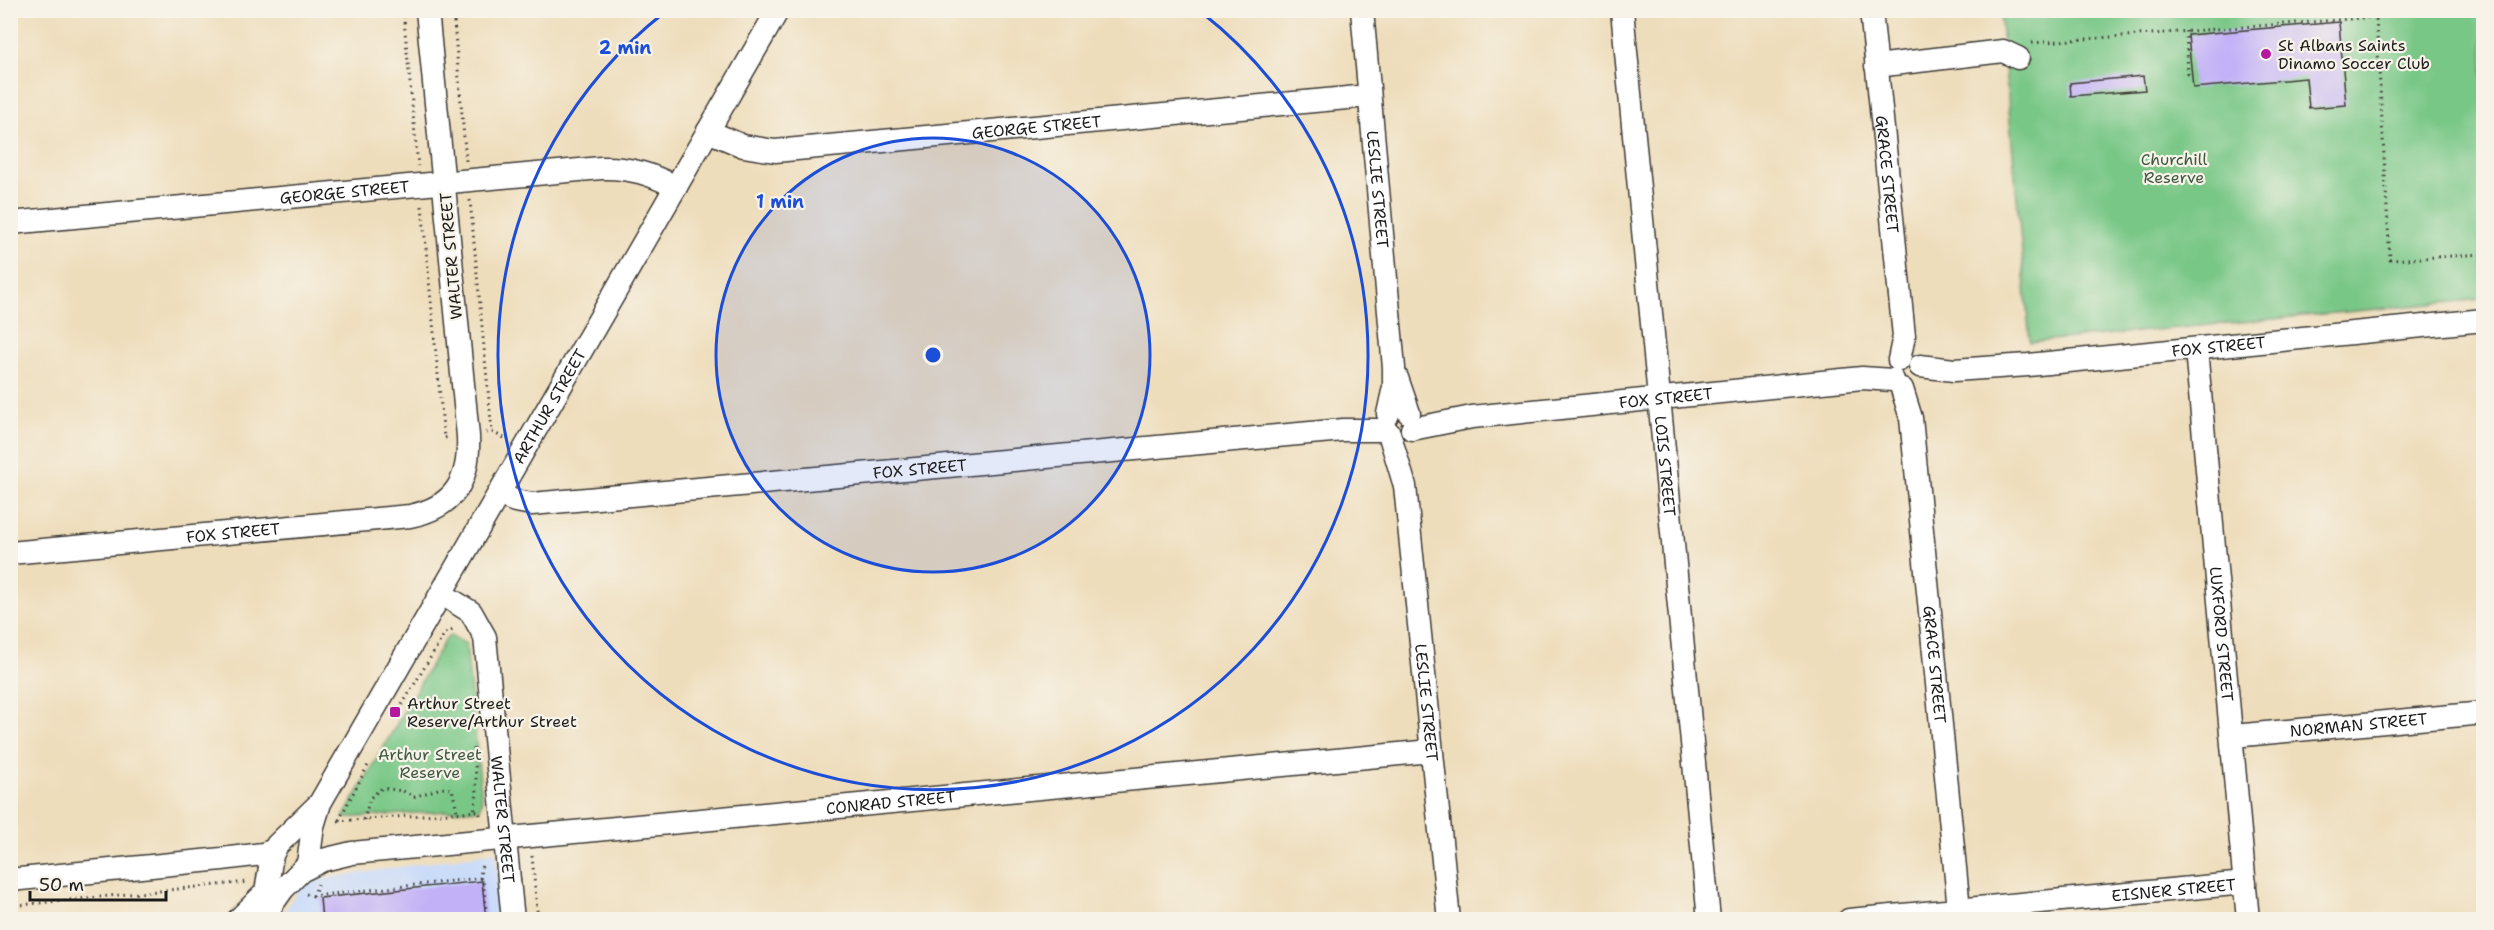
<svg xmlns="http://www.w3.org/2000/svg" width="2494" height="930" viewBox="0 0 2494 930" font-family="'Shantell Sans',sans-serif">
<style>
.built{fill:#cbdcf9}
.green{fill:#79c787;stroke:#4a7252;stroke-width:1.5}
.building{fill:#c2b1f7}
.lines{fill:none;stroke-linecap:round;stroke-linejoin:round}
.minor-casing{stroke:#3c3934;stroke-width:25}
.path{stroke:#3c3934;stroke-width:3;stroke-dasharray:1.5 4.5;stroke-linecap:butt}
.minor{stroke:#fff;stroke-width:22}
.ring{fill:none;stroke:#1d4ed8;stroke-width:3}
.poi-dot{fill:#b5179e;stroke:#f7f3e8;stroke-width:2}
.labels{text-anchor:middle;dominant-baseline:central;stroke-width:4.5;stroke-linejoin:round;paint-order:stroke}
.poi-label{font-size:16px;fill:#1c1c1c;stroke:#f7f3e8;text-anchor:start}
.street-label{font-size:16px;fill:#1c1c1c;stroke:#f7f3e8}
.park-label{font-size:16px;fill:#3d5841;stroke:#f7f3e8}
.centre{fill:#1d4ed8;stroke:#f7f3e8;stroke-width:3}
.ring-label{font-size:18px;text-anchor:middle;font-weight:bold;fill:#1d4ed8;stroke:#f7f3e8;stroke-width:4.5;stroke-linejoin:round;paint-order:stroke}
</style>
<rect width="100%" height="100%" fill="#f7f3e8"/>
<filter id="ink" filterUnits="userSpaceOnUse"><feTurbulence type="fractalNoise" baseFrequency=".0167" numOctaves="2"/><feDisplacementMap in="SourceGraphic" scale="12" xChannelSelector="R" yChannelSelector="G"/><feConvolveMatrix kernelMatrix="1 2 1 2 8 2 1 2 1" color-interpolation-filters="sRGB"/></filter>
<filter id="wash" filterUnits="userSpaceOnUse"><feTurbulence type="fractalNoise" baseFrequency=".008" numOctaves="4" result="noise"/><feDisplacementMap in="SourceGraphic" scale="24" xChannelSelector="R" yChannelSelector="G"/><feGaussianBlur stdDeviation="1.35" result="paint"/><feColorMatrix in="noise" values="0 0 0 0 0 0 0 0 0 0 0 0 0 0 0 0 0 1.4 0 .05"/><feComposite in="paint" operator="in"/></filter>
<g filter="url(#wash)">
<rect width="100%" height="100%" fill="#edb"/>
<polygon class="built" points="496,852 501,919 279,920 304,882"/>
<g class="green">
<polygon points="2000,11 2483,11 2483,299 2030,342"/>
<polygon points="450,636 466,644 482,801 480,809 343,818 445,640"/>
</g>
<g id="blocks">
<g class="building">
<polygon points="2339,22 2346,105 2309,108 2306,78 2193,88 2188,35"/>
<polygon points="2143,76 2145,90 2071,96 2070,83"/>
<polygon points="482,881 486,920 322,920 320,898"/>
</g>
</g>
</g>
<g filter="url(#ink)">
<use href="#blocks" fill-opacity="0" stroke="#3c3934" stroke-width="1.5"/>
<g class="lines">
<defs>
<g id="minor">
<path id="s1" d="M 1362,10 L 1394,368 L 1394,387 L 1388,414"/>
<path id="s2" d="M 1622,10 L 1709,920"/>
<path id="s3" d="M 1871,10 L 1904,336 L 1899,360"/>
<polyline points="1876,66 2003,51 2018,58"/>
<path id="s4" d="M 708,131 L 743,146 L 775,151 L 1369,96"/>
<path id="s5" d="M 10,223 L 601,168 C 629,167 651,174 676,187"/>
<path id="s6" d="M 2196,349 L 2248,920"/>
<path id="s7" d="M 1920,366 L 1954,370 L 2028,365 L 2484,320"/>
<polyline points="1397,378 1409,413"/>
<path id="s8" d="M 1902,389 L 1911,418 L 1959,909"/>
<path id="s9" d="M 1412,429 L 1472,417 L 1862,378 L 1893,380"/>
<path id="s10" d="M 1389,433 L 1405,486 L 1449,920"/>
<path id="s11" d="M 500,495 L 515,501 L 532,504 L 1343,430 L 1386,430"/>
<path id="s12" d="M 10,553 L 410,516 C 455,507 470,480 468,436 L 427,10"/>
<path id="s13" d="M 442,594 L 471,612 L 485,637 L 513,920"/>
<path id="s14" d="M 2233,736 L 2484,713"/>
<path id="s15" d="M 305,869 L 323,860 L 352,853 L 1431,751"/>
<polyline points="10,880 222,859 263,854 274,850"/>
<polyline points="238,920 266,892 272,855 277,845 317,806"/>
<path id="s16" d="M 261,920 L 283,889 L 308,864 L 313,826 L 320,803 L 778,10"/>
<path id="s17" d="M 1849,920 L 2245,883"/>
</g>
</defs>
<use href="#minor" class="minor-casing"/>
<g class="path">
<polyline points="403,10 418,166"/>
<polyline points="453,10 466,161"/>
<polyline points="2376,10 2376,17"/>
<polyline points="2186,31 2188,74 2191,74"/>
<polyline points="2032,43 2376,17 2390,260 2484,254"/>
<polyline points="470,200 492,432"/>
<polyline points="422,206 444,438 450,437"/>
<polyline points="486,433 492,432 508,440"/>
<polyline points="399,710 445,633 456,629"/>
<polyline points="474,748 477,794 474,810"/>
<polyline points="339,820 368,765"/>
<polyline points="364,820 370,798 382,788 403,791 414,797 441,788 452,789 457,811"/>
<polyline points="338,821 479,811 481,818"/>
<polyline points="532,856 538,920"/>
<polyline points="480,878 483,880 487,920"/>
<polyline points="306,894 313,896 480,878 482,862"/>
<polyline points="313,896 318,884"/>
<polyline points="10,906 247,882"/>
</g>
<use href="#minor" class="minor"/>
</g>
</g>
<circle cx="933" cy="355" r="217" fill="#1d4ed8" fill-opacity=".12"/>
<g class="ring">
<circle cx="933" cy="355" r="217"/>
<path d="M1201 12A435 435 0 1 1 665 12"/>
</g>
<g class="poi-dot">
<circle cx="2266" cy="54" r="6"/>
<rect x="389" y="706" width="12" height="12" rx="3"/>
</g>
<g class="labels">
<g class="poi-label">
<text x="2278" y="45">St Albans Saints<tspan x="2278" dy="18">Dinamo Soccer Club</tspan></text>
<text x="407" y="703">Arthur Street<tspan x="407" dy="18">Reserve/Arthur Street</tspan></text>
</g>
<g class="street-label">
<text stroke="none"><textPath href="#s4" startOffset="333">GEORGE STREET</textPath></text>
<text stroke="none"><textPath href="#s3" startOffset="165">GRACE STREET</textPath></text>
<text stroke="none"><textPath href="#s1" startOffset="180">LESLIE STREET</textPath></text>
<text stroke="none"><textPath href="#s5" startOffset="336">GEORGE STREET</textPath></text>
<text transform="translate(451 256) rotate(-95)">WALTER STREET</text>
<text stroke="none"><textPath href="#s7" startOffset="300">FOX STREET</textPath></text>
<text stroke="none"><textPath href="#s9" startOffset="256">FOX STREET</textPath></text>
<text stroke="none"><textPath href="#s16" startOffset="594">ARTHUR STREET</textPath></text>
<text stroke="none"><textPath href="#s2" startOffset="458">LOIS STREET</textPath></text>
<text stroke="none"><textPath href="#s11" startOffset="423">FOX STREET</textPath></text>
<text stroke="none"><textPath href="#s12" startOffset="224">FOX STREET</textPath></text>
<text stroke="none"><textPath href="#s6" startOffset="286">LUXFORD STREET</textPath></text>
<text stroke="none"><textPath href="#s8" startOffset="278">GRACE STREET</textPath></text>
<text stroke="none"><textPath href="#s10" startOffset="273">LESLIE STREET</textPath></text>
<text stroke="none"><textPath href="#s14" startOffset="126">NORMAN STREET</textPath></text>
<text stroke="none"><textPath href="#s15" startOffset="591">CONRAD STREET</textPath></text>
<text stroke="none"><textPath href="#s13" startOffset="246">WALTER STREET</textPath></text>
<text stroke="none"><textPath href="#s17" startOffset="326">EISNER STREET</textPath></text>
</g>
<g class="park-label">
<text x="2174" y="159">Churchill<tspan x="2174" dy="18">Reserve</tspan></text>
<text x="430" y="754">Arthur Street<tspan x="430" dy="18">Reserve</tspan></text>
</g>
</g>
<circle cx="933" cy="355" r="9" class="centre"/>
<g class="ring-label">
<text x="625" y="54">2 min</text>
<text x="780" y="208">1 min</text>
</g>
<rect width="2494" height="930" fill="none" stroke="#f7f3e8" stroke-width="36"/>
<path d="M30 891v9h136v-9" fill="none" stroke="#1c1c1c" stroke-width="3"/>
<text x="39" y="891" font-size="18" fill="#1c1c1c" stroke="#f7f3e8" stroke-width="4.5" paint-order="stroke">50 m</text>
</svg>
